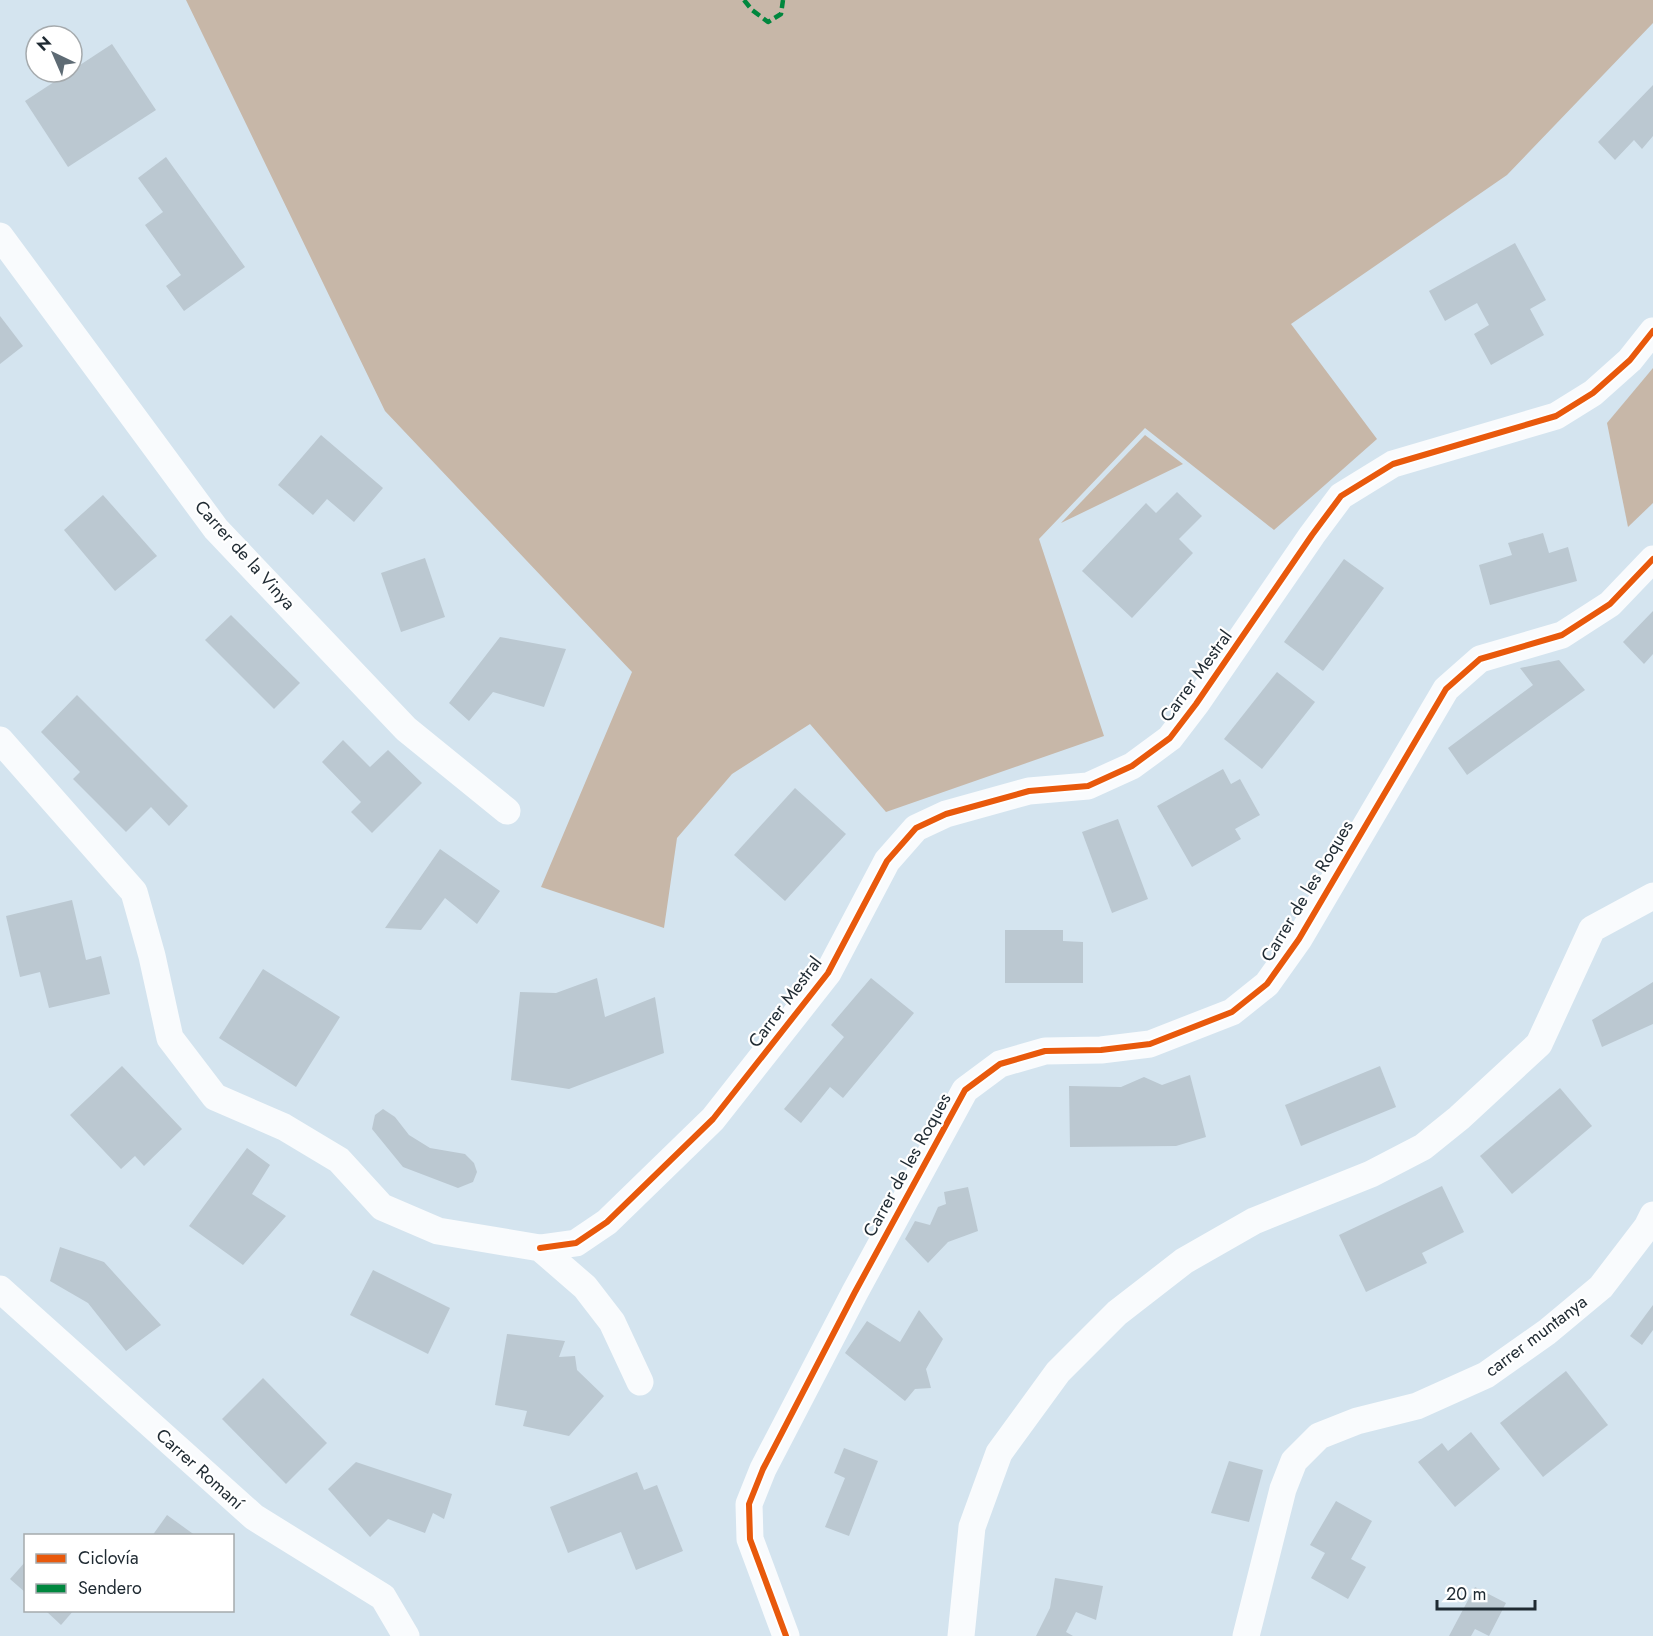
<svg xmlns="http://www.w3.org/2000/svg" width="1653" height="1636" viewBox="0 0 1653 1636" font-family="Jost,sans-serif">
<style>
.forest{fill:#c7b7a8}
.building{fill:#bbc8d1}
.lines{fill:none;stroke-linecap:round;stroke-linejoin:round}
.minor{stroke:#f9fbfd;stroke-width:27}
.quiet{stroke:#00873e;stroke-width:4.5;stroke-dasharray:9 4.5;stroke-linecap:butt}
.cycleway-casing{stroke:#fff;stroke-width:10}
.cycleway{stroke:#e8590c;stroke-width:6}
.labels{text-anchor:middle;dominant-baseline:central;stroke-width:4.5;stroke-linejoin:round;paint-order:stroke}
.street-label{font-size:18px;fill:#1f2a32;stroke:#fff}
</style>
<rect width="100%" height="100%" fill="#d4e4ef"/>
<g class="forest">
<polygon points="186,0 1653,0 1653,23 1507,175 1291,324 1377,439 1274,530 1145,428 1039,539 1104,736 886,812 810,724 732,774 677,838 664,928 541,887 632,672 385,411"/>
<polygon points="1653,368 1653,503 1628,527 1607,423"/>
<polygon points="1145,435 1183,464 1061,523"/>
</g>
<g class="building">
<polygon points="112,44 156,110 68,167 25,101"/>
<polygon points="1653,85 1653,136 1642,149 1634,140 1615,160 1598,142"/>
<polygon points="166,157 245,267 184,311 166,286 181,275 145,225 163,212 138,178"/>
<polygon points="1515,243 1546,300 1530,309 1544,335 1491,365 1474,334 1489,325 1477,303 1445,321 1429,291"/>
<polygon points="0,316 23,346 0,364"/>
<polygon points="321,435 383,488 354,522 327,499 313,515 278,485"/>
<polygon points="1177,492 1202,516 1179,539 1193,553 1132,618 1082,571 1146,503 1156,513"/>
<polygon points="103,495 157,556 115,591 64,530"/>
<polygon points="1543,533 1549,553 1568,547 1577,581 1490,605 1479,565 1512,555 1508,543"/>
<polygon points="425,558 445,617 401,632 381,573"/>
<polygon points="1344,559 1384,588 1323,671 1284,642"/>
<polygon points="1653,611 1653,654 1644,664 1623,642"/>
<polygon points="231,615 300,683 274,709 205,640"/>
<polygon points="500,637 566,649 544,707 493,692 469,721 449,703"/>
<polygon points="1559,660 1585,690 1467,775 1448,748 1533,685 1520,668"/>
<polygon points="1277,672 1315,702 1262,769 1224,739"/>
<polygon points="77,695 188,806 169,826 151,807 126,832 73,779 80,772 41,732"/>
<polygon points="343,740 370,767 388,750 422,783 372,833 351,812 361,802 322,762"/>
<polygon points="1223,769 1231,784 1240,779 1260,815 1235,829 1241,839 1192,867 1157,806"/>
<polygon points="795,788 846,834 785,901 734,855"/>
<polygon points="1118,819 1148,899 1112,913 1082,832"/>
<polygon points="440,849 500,891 477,924 445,898 421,930 385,928"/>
<polygon points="72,900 86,960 101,956 110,994 49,1008 40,972 20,977 6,916"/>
<polygon points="1005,930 1063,930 1063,941 1083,942 1083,983 1005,983"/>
<polygon points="263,969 340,1017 296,1087 219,1038"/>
<polygon points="597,978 605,1017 655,997 664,1053 569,1089 511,1080 520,992 556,993"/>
<polygon points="871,978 914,1013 843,1098 830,1087 801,1123 784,1109 844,1037 831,1025"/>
<polygon points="1653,982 1653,1024 1602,1047 1592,1020"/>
<polygon points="122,1066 182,1129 144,1166 135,1156 121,1169 70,1115"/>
<polygon points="1380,1066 1396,1107 1301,1146 1285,1105"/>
<polygon points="1190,1075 1206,1137 1176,1146 1070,1147 1069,1086 1121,1087 1144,1077 1162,1085"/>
<polygon points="1560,1088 1592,1126 1512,1194 1480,1156"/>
<polygon points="383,1109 395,1117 409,1135 430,1148 465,1154 474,1163 477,1172 473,1182 458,1188 403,1167 372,1129 375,1115"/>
<polygon points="247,1148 270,1165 252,1194 286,1216 243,1265 189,1226"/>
<polygon points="1442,1186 1464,1232 1422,1253 1427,1263 1366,1292 1339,1235"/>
<polygon points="968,1187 978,1231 948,1242 928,1263 905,1239 915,1221 930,1225 938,1207 946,1204 944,1192"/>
<polygon points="60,1247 104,1262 161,1325 126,1351 88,1303 50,1281"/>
<polygon points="373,1270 450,1308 428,1354 350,1315"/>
<polygon points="1653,1305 1653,1330 1642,1345 1630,1336"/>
<polygon points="919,1310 943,1339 926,1369 931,1388 915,1389 905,1401 845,1353 867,1321 900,1342"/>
<polygon points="507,1334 565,1341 559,1357 575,1356 577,1370 604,1396 569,1436 523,1426 527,1411 495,1405"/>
<polygon points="1566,1371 1608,1425 1543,1477 1500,1423"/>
<polygon points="263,1378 327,1443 286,1484 222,1419"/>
<polygon points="1471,1432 1500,1469 1455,1507 1418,1462 1442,1443 1448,1451"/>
<polygon points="844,1448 878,1461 849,1536 825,1527 845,1478 834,1473"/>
<polygon points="1229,1461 1263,1470 1249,1522 1211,1513"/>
<polygon points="356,1462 452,1494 444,1519 433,1513 425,1533 388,1519 370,1537 328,1489"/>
<polygon points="637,1472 644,1490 657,1485 683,1551 636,1570 621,1532 568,1553 550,1507"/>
<polygon points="1336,1501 1372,1521 1351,1559 1366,1567 1348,1599 1311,1578 1325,1553 1310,1545"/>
<polygon points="167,1515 196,1536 152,1536"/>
<polygon points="26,1561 26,1593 10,1579"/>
<polygon points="1055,1578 1103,1586 1096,1620 1076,1612 1066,1632 1073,1636 1036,1636 1050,1608"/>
<polygon points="1475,1587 1506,1603 1489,1636 1475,1629 1471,1636 1449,1636"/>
<polygon points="45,1610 74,1610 61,1625"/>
</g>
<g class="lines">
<g class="minor">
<polyline points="0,236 216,529 406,729 507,811"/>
<polyline points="0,740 134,892 152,956 170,1038 215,1097 284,1127 339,1160 382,1207 438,1231 540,1248 585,1287 612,1322 640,1382"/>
<polyline points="540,1248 576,1243 607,1222 713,1119 828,973 887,861 916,828 946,814 1029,791 1088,786 1132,766 1170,738 1196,704 1312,535 1341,496 1393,464 1556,416 1593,393 1630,360 1653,331"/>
<polyline points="0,1289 254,1517 383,1597 406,1636"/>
<polyline points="786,1636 750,1539 749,1504 763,1469 855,1292 965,1090 1000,1064 1045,1051 1101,1050 1150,1044 1232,1012 1267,984 1299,939 1446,689 1480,659 1562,635 1610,604 1653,559"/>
<polyline points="961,1636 972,1527 999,1453 1058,1372 1117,1313 1184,1261 1254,1221 1371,1174 1423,1147 1459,1118 1539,1044 1592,929 1653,896"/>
<polyline points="1246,1636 1283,1489 1294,1461 1319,1436 1357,1421 1417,1406 1486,1375 1547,1332 1601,1287 1647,1227 1653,1215"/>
</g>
<polyline class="quiet" points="744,0 752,10 768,22 781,14 783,0"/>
<defs>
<g id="cycleway">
<polyline points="540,1248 576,1243 607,1222 713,1119 828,973 887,861 916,828 946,814 1029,791 1088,786 1132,766 1170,738 1196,704 1312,535 1341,496 1393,464 1556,416 1593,393 1630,360 1653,331"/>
<polyline points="786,1636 750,1539 749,1504 763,1469 855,1292 965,1090 1000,1064 1045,1051 1101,1050 1150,1044 1232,1012 1267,984 1299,939 1446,689 1480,659 1562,635 1610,604 1653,559"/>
</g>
</defs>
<use href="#cycleway" class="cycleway-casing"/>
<use href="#cycleway" class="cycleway"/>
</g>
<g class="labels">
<g class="street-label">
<text transform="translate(245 555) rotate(48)">Carrer de la Vinya</text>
<text transform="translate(1196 676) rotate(-54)">Carrer Mestral</text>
<text transform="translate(1307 891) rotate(-59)">Carrer de les Roques</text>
<text transform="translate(785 1002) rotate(-53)">Carrer Mestral</text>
<text transform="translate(907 1165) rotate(-61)">Carrer de les Roques</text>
<text transform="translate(1536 1336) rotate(-37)">carrer muntanya</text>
<text transform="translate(200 1469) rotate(42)">Carrer Romaní</text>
</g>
</g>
<rect x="24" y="1534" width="210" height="78" fill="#ffffff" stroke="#a5aaad" stroke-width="1.5"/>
<rect x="36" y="1554" width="30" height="9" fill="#e8590c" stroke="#a5aaad" stroke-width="1.5"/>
<text x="78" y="1564" font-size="18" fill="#1f2a32">Ciclovía</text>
<rect x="36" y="1584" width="30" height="9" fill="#00873e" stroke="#a5aaad" stroke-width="1.5"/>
<text x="78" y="1594" font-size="18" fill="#1f2a32">Sendero</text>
<g transform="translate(54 54) rotate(316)"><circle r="28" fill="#ffffff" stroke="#a5aaad" stroke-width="1.5"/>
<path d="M0-4.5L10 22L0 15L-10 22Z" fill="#5e6b74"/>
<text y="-9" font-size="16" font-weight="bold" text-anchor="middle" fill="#1f2a32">N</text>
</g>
<path d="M1437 1600v9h98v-9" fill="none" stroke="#1f2a32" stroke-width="3"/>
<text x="1446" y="1600" font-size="18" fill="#1f2a32" stroke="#ffffff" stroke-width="4.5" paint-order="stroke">20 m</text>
</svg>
